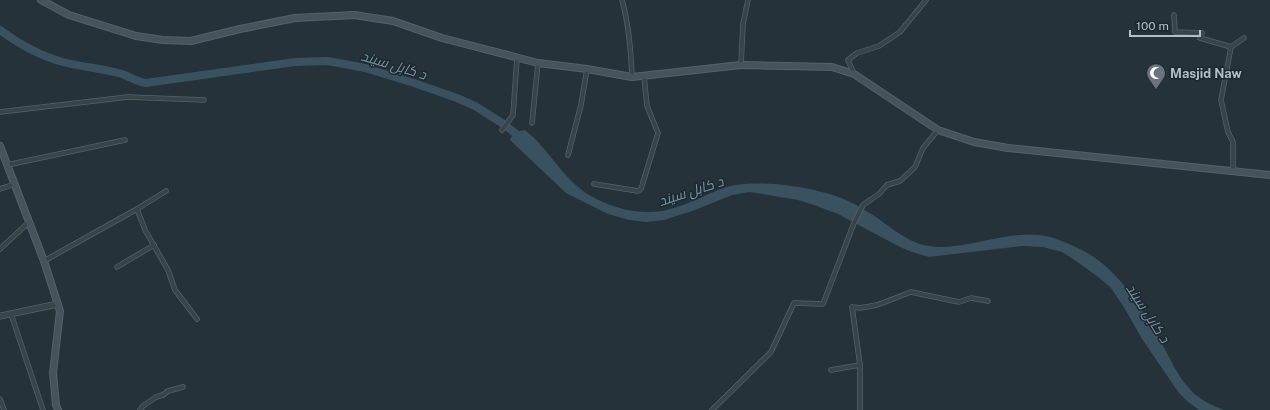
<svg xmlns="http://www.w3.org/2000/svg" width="1270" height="410" viewBox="0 0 1270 410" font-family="'Public Sans',Cairo,sans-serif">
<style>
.water{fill:#3a515f}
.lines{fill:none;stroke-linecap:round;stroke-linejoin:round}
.river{stroke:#3a515f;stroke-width:8}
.minor-casing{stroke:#566168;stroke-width:5.5}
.tertiary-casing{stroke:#566168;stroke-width:7}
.secondary-casing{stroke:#566168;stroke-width:8}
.minor{stroke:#38434a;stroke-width:4}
.tertiary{stroke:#38434a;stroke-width:5.5}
.secondary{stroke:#47535c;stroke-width:6}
.labels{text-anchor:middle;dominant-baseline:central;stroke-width:3;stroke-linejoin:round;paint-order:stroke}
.poi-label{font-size:13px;font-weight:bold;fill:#b3bec5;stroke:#1d282f;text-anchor:start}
.water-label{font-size:14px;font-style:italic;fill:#7695a6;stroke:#1d282f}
</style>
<rect width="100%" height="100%" fill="#253239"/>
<path class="water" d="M 525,130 C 549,149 562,178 589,195 C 616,210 647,218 677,207 C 697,201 715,189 735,185 C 759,181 795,185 818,191 C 836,195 853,202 868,212 C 887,223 906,243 929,246 C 968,252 1017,225 1053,238 C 1068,243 1085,250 1098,260 C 1125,280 1144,313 1161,342 C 1169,356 1178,377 1189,388 C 1198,399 1211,405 1224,410 L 1199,410 L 1187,401 L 1179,393 L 1170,380 L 1142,339 L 1125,309 L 1111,288 L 1097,276 L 1073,259 L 1062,252 L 1043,247 L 1022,246 L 929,257 L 912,252 L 900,247 L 838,214 L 814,205 L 798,200 L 750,192 L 732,195 L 695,210 L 664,220 L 646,222 L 629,220 L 608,214 L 566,193 L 510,140 L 514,132 Z"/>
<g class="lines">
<path class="river" d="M 0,30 C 19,44 40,56 63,62 C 81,67 100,68 118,73 C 128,75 136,82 146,83 L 295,62 L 327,61 L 339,63 L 365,68 L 414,83 L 457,98 L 475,106 L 502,123 L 523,139"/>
<defs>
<g id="minor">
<path d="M 622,0 C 629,25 631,51 632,77"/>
<polyline points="1174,15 1175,32 1202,33 1200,38 1231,47"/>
<polyline points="741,65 743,24 748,0"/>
<polyline points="854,74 848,60 857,53 879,46 900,32 926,0"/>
<polyline points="0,112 128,97 204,100"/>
<polyline points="532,123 538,63"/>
<polyline points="502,130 513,115 517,58"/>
<polyline points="568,155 581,105 587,69"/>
<polyline points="7,165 125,140"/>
<polyline points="1233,172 1233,142 1228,132 1221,100 1231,47 1244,38"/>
<polyline points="594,184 638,191 641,189 658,133 647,106 644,76"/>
<polyline points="0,189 15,184"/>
<polyline points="137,209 145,230 168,270 175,290 197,319"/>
<polyline points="0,249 29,222"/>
<polyline points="44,261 137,209 166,191"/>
<polyline points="117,267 154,245"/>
<polyline points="11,314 43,410"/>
<polyline points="831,370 860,365"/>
<polyline points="0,399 4,410"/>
<polyline points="140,410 143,406 156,397 163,395 168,391 183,387"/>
<polyline points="712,410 771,352 794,303 823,304 854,223 863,205 879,194 887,185 900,181 915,167 923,148 938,130"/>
<polyline points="860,410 860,365 852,307 860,308 877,305 911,292 959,302 971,298 988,301"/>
</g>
<polyline id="tertiary" points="0,316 58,304"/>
<g id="secondary">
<polyline points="41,0 69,15 136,36 163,40 191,41 240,29 295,18 354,15 393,21 442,38 538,63 587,69 632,77 741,65 832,67 854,74 938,130 974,142 1008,148 1270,175"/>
<polyline points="0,146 44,261 60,311 53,373 56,405 58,410"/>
</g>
</defs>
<use href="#minor" class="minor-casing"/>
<use href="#tertiary" class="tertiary-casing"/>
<use href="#secondary" class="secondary-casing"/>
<use href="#minor" class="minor"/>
<use href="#tertiary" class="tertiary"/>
<use href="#secondary" class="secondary"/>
</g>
<defs>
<symbol id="mosque-pin" viewBox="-11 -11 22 30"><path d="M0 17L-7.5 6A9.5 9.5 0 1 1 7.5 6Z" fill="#6b7280" stroke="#1d282f"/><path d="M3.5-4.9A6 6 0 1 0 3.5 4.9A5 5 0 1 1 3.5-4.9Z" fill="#fff"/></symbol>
</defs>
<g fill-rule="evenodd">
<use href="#mosque-pin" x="1145" y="62" width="22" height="30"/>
</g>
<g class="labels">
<g class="poi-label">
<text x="1170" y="73">Masjid Naw</text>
</g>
<g class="water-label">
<text transform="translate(394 65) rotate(17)">د کابل سيند</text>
<text transform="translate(691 191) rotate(-18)">د کابل سيند</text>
<text transform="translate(1148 313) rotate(57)">د کابل سيند</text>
</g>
</g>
<path d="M1130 30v6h70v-6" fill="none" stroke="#b3bec5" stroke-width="2"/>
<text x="1136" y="30" font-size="12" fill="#b3bec5" stroke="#1d282f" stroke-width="3" paint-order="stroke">100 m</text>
</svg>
